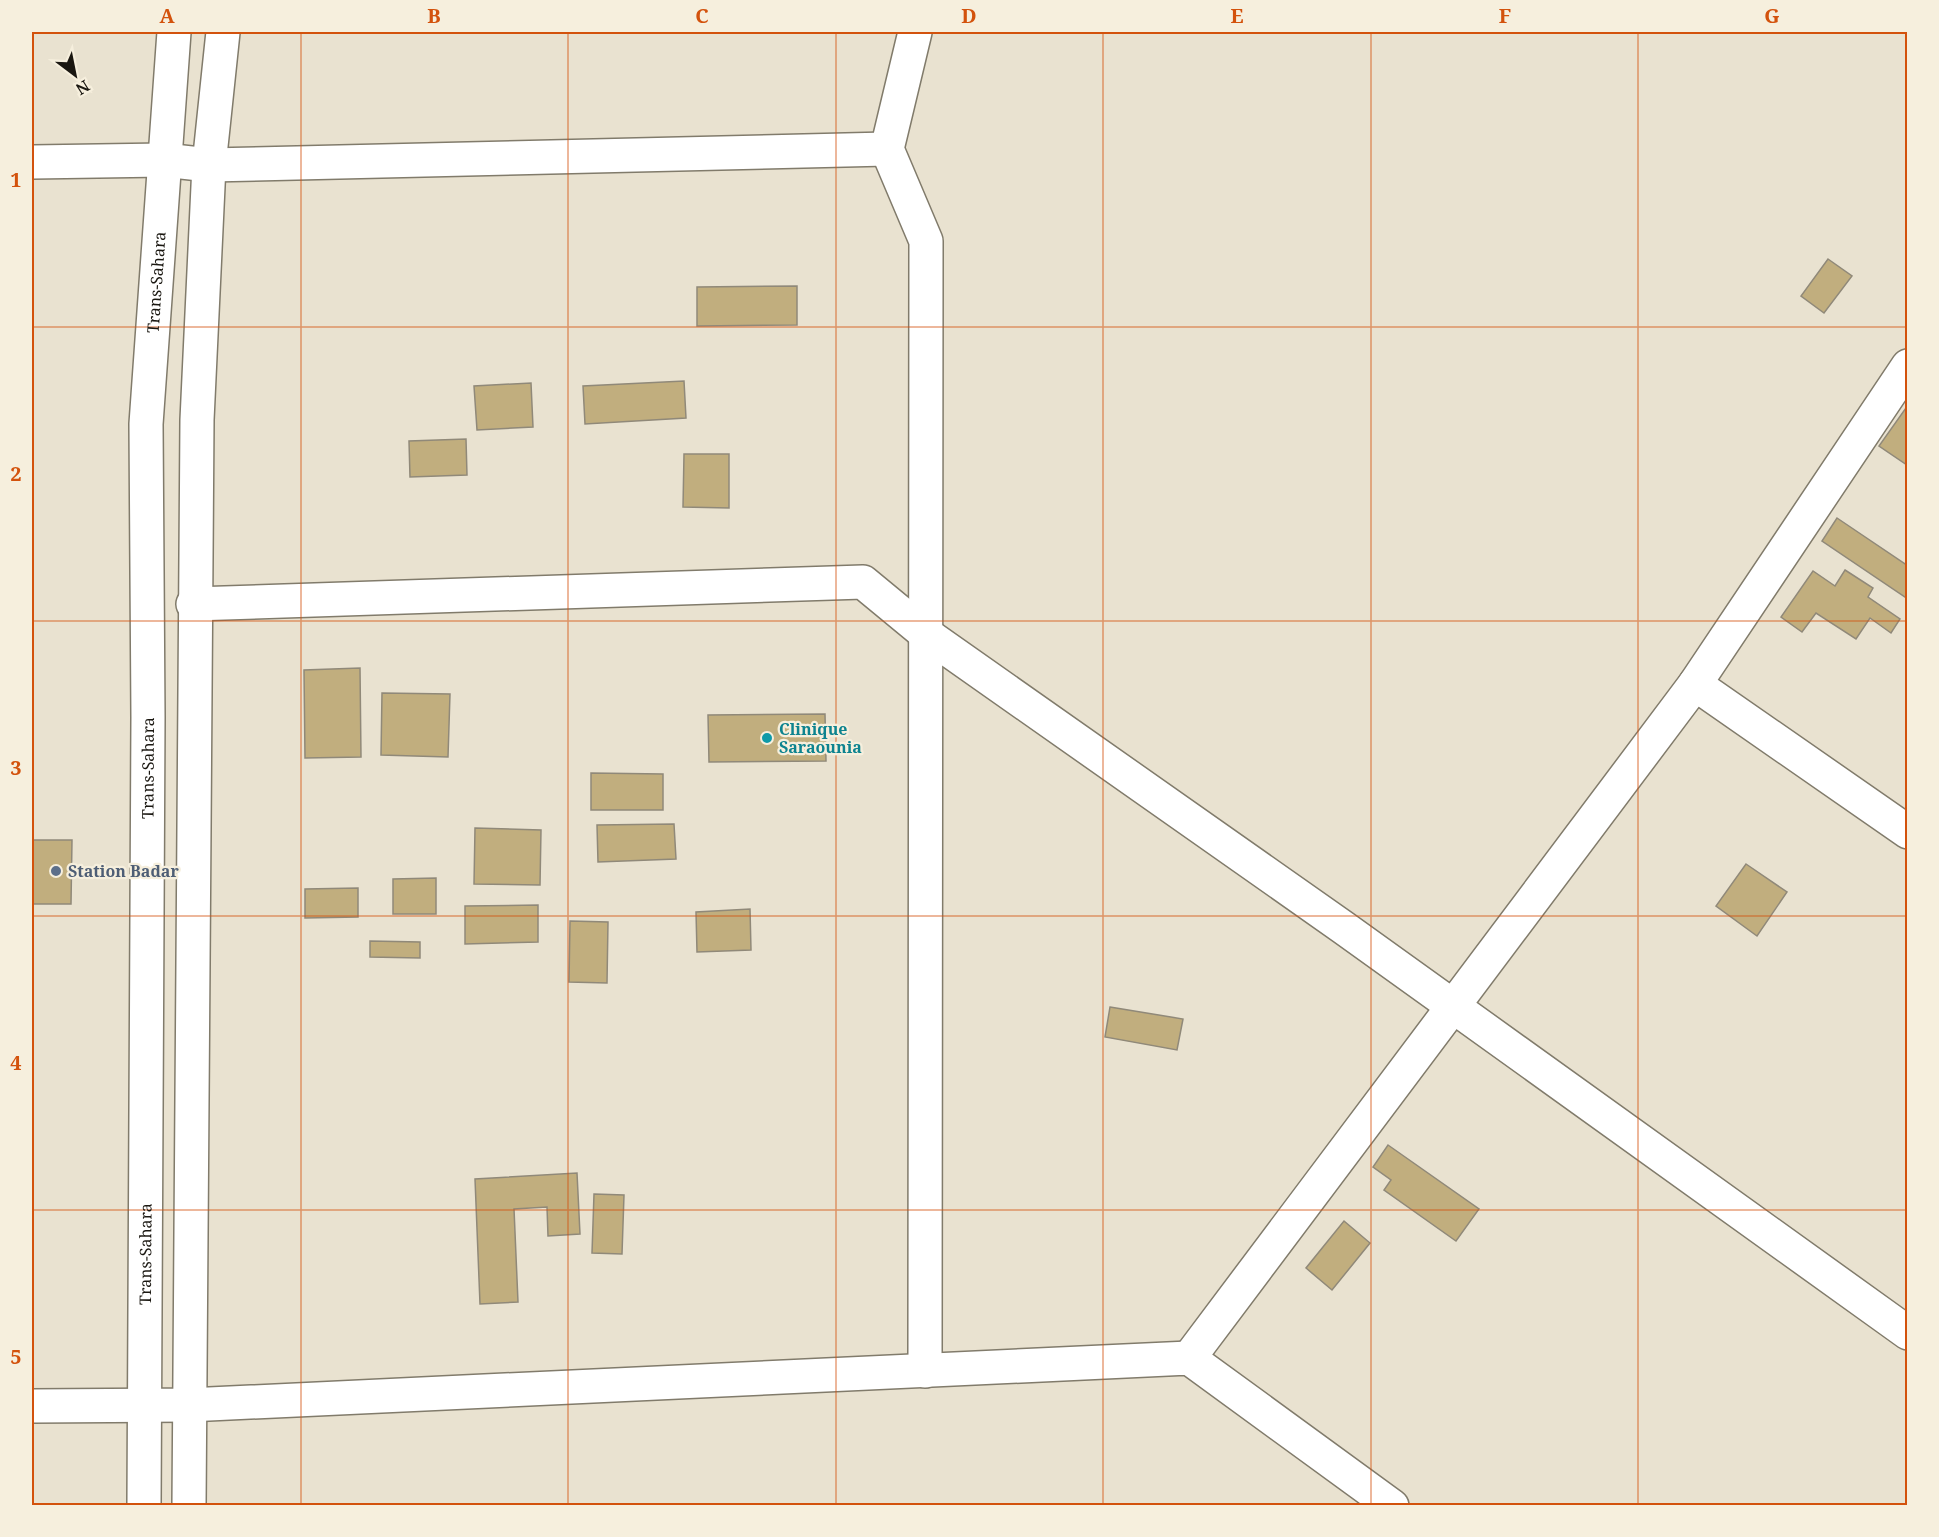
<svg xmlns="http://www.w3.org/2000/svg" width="1939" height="1537" viewBox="0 0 1939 1537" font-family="'Noto Serif',serif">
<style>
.building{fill:#c1ae7e;stroke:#908979;stroke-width:1.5}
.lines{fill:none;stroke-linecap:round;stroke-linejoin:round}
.minor-casing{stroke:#817b6b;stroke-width:36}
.major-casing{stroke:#817b6b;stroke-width:36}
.minor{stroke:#fff;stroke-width:33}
.major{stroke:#fff;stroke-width:33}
.grid{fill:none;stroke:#d3520c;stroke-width:1.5;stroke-opacity:0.55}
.culture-dot{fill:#0f9aa8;stroke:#f6efdd;stroke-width:2}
.service-dot{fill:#5c6f8a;stroke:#f6efdd;stroke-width:2}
.labels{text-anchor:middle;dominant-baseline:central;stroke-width:4.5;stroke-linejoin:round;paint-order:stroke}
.street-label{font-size:16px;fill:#1a1711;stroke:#f6efdd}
.culture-label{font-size:16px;font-weight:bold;fill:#0d838f;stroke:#f6efdd;text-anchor:start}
.service-label{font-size:16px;font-weight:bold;fill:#4e5e75;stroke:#f6efdd;text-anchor:start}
.neatline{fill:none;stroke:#d3520c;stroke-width:2}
.grid-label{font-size:20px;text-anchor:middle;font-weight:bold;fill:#d3520c}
</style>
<rect width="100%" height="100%" fill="#e9e2d0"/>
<g class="building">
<polygon points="1828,259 1852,276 1824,313 1801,296"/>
<polygon points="797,286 797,325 697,326 697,287"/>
<polygon points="684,381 686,418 585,424 583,386"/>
<polygon points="531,383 533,427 477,430 474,386"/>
<polygon points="1908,405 1908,464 1907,465 1879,446"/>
<polygon points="466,439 467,475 410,477 409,441"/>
<polygon points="684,454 729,454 729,508 683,507"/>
<polygon points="1837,518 1908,566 1908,599 1822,541"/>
<polygon points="1845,570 1873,588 1868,597 1900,619 1891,633 1870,618 1856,639 1816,613 1802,632 1781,617 1813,571 1835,586"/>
<polygon points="360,668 361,757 305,758 304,670"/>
<polygon points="382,693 450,694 448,757 381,755"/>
<polygon points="825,714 826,761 709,762 708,715"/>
<polygon points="591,773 663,774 663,810 591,810"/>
<polygon points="674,824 676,859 598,862 597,825"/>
<polygon points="475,828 541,830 540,885 474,884"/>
<polygon points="33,840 72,840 71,904 32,904"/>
<polygon points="1746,864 1787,892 1757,936 1716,906"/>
<polygon points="436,878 436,914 393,914 393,879"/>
<polygon points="358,888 358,917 305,918 305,889"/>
<polygon points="538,905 538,942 465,944 465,906"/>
<polygon points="750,909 751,950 697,952 696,912"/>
<polygon points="570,921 608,922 607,983 569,982"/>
<polygon points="370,941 420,942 420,958 370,957"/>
<polygon points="1110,1007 1183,1019 1177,1050 1105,1037"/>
<polygon points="1388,1145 1479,1209 1456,1241 1384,1190 1391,1180 1373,1167"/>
<polygon points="577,1173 580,1234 548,1236 547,1207 514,1209 518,1302 480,1304 475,1179"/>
<polygon points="594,1194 624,1195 622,1254 592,1253"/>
<polygon points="1344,1221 1370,1243 1332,1290 1306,1268"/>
</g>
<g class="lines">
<defs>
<g id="minor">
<polyline points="915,32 887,149 926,241 925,1371"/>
<polyline points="32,162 164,160 209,165 887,149"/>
<polyline points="193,604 863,582 926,634 1344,928 1908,1333"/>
<polyline points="1695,684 1908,832"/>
<polyline points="1189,1358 1695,684 1908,366"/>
<polyline points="32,1406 188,1405 1189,1358 1392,1506"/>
</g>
<g id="major">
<path id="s1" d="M 144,1506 L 148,717 L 146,424 L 174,32"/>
<polyline points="189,1506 197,420 209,165 223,32"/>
</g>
</defs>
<use href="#minor" class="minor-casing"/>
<use href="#major" class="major-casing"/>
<use href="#minor" class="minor"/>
<use href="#major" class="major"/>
</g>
<path class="grid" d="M 301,32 L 301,1506M 568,32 L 568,1506M 836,32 L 836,1506M 1103,32 L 1103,1506M 1371,32 L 1371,1506M 1638,32 L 1638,1506M 32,327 L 1908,327M 32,621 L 1908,621M 32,916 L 1908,916M 32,1210 L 1908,1210"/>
<circle class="culture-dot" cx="767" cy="738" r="6"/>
<circle class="service-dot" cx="56" cy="871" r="6"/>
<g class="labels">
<g class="street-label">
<text stroke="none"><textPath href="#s1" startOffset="1224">Trans-Sahara</textPath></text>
<text stroke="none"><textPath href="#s1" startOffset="738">Trans-Sahara</textPath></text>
<text stroke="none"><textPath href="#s1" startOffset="252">Trans-Sahara</textPath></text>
</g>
<g class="culture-label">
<text x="779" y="729">Clinique<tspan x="779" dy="18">Saraounia</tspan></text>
</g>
<g class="service-label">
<text x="68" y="871">Station Badar</text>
</g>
</g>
<rect width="1939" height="1537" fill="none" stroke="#f6efdd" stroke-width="66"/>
<g transform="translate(75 75) rotate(148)" stroke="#f6efdd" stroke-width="4.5" paint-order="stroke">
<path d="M0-4.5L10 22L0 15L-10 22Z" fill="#1a1711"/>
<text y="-9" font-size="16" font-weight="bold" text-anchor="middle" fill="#1a1711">N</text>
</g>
<rect x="33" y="33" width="1873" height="1471" class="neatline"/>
<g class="grid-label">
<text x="167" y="23">A</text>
<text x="434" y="23">B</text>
<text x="702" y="23">C</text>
<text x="969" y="23">D</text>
<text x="1237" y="23">E</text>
<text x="1505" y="23">F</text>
<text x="1772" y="23">G</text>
<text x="16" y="187">1</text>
<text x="16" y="481">2</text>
<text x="16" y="775">3</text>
<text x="16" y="1070">4</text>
<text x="16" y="1364">5</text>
</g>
</svg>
